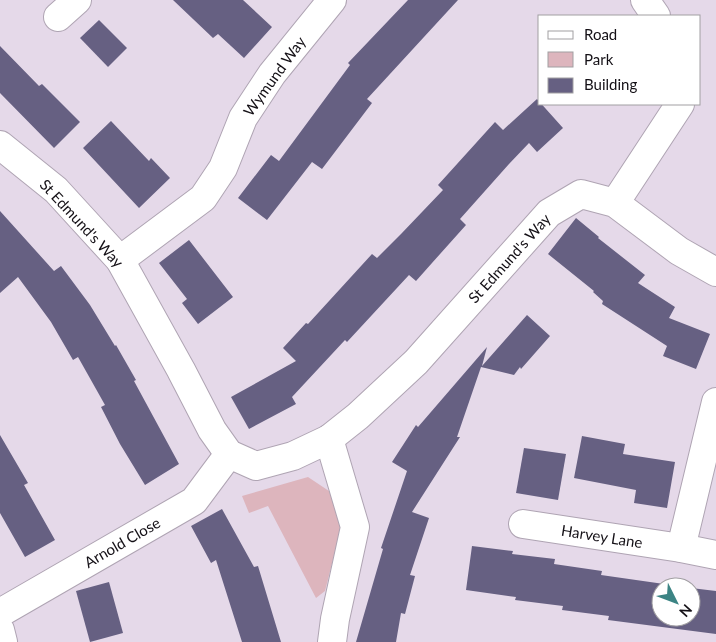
<svg xmlns="http://www.w3.org/2000/svg" width="716" height="642" viewBox="0 0 716 642" font-family="Lato,sans-serif">
<style>
.green{fill:#ddb5bd}
.building{fill:#666082}
.lines{fill:none;stroke-linecap:round;stroke-linejoin:round}
.minor-casing{stroke:#afa4b3;stroke-width:30}
.minor{stroke:#fff;stroke-width:28}
.labels{text-anchor:middle;dominant-baseline:central;stroke-width:4;stroke-linejoin:round;paint-order:stroke}
.street-label{font-size:15px;fill:#141016;stroke:#fff}
</style>
<rect width="100%" height="100%" fill="#e5d9e9"/>
<polygon class="green" points="308,477 329,491 342,524 325,591 316,598 268,506 249,513 242,496"/>
<g class="building">
<polygon points="173,0 243,0 272,27 244,58 218,34 213,38"/>
<polygon points="408,0 458,0 367,99 372,103 322,169 312,162 267,220 238,198 271,155 279,161 350,65 348,63"/>
<polygon points="99,20 127,48 108,67 80,38"/>
<polygon points="0,46 39,86 42,84 80,122 54,148 0,93"/>
<polygon points="537,99 563,128 537,152 529,143 509,164 460,219 466,225 432,263 416,281 409,275 347,342 345,340 292,397 296,404 249,429 231,397 296,361 283,348 306,323 308,324 372,254 377,258 401,234 443,190 438,185 495,122 503,130"/>
<polygon points="111,121 149,161 151,158 170,178 139,208 83,148"/>
<polygon points="0,211 54,271 61,266 90,305 115,346 116,345 136,380 134,381 179,464 145,485 120,444 101,407 105,405 78,357 73,360 51,322 18,277 0,293"/>
<polygon points="576,218 599,237 598,238 645,275 638,283 675,307 669,318 710,334 696,369 663,356 667,346 602,304 603,301 593,292 594,291 548,254"/>
<polygon points="189,240 233,297 198,324 182,303 187,299 159,263"/>
<polygon points="527,315 550,336 521,369 520,367 514,375 481,367 457,437 460,437 412,512 429,518 410,575 415,576 405,614 401,613 396,642 356,642 383,549 381,548 407,471 392,462 416,425 418,427 487,347 482,366"/>
<polygon points="0,435 28,483 24,485 55,540 25,557 0,513"/>
<polygon points="582,436 625,444 623,454 675,462 667,508 634,503 636,490 574,478"/>
<polygon points="524,448 566,454 558,500 516,493"/>
<polygon points="222,509 254,567 258,566 281,642 242,642 216,560 211,563 191,526"/>
<polygon points="472,546 513,551 512,554 555,559 554,564 602,571 601,575 685,587 661,587 661,617 691,617 691,588 716,591 716,634 608,620 609,616 562,610 563,606 515,600 516,597 466,590"/>
<polygon points="109,582 123,633 90,642 76,591"/>
</g>
<g class="lines">
<defs>
<g id="minor">
<polyline points="645,0 656,16"/>
<polyline points="58,17 77,0"/>
<polyline points="0,145 56,190 120,260 181,370 212,430 229,454 256,466 293,456 329,439 358,416 416,362 549,213 581,194 615,203 679,251 716,272"/>
<polyline points="615,203 680,104"/>
<polyline points="120,260 203,198 223,168 243,118 272,74 332,0"/>
<polyline points="329,439 355,527 335,619 332,642"/>
<polyline points="523,524 681,548 716,555"/>
<polyline points="681,548 716,402"/>
<polyline points="0,613 194,501 229,454"/>
<polyline points="0,630 3,642"/>
</g>
</defs>
<use href="#minor" class="minor-casing"/>
<use href="#minor" class="minor"/>
</g>
<g class="labels">
<g class="street-label">
<text transform="translate(274 76) rotate(-54)">Wymund Way</text>
<text transform="translate(82 223) rotate(47)">St Edmund's Way</text>
<text transform="translate(509 258) rotate(-48)">St Edmund's Way</text>
<text transform="translate(602 536) rotate(9)">Harvey Lane</text>
<text transform="translate(122 542) rotate(-30)">Arnold Close</text>
</g>
</g>
<rect x="538" y="15" width="162" height="90" fill="#ffffff" stroke="#a19fa2"/>
<rect x="548" y="31" width="25" height="8" fill="#ffffff" stroke="#a19fa2"/>
<text x="584" y="40" font-size="15" fill="#141016">Road</text>
<rect x="548" y="52" width="25" height="15" fill="#ddb5bd" stroke="#a19fa2"/>
<text x="584" y="65" font-size="15" fill="#141016">Park</text>
<rect x="548" y="78" width="25" height="15" fill="#666082" stroke="#a19fa2"/>
<text x="584" y="90" font-size="15" fill="#141016">Building</text>
<g transform="translate(676 602) rotate(132)"><circle r="24" fill="#ffffff" stroke="#a19fa2"/>
<path d="M0-4L9 19L0 12L-9 19Z" fill="#3c8484"/>
<text y="-8" font-size="14" font-weight="bold" text-anchor="middle" fill="#141016">N</text>
</g>
</svg>
